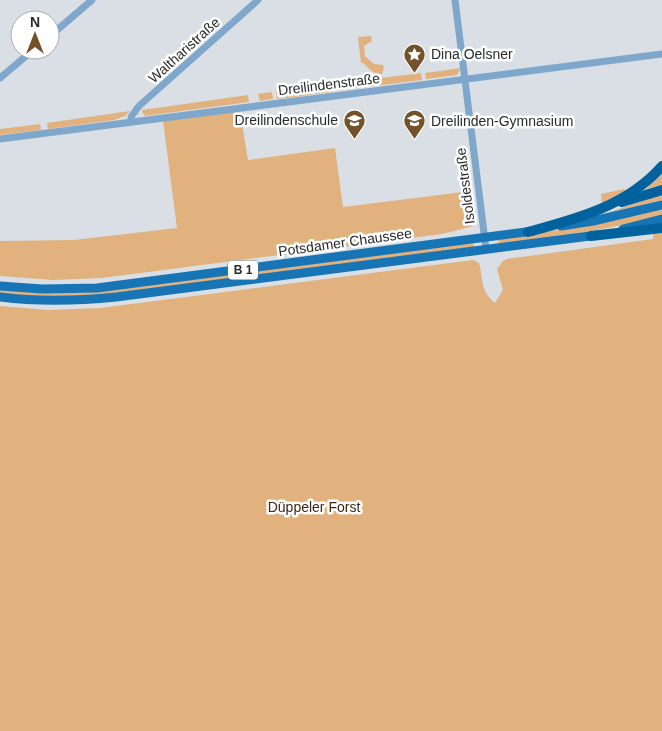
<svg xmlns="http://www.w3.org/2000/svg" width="662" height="731" viewBox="0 0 662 731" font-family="Arial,sans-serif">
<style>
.green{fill:#e1b27d}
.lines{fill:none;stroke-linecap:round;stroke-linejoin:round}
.minor{stroke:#7ea7cb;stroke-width:7}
.major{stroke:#1775b6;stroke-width:9}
.highway{stroke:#01629e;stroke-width:10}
.labels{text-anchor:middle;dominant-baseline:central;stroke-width:5;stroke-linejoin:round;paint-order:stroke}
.shield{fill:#fff;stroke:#686a6b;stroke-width:1}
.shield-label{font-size:12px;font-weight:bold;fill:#282a2c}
.street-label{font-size:14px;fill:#282a2c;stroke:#fff}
.poi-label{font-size:14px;fill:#282a2c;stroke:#fff;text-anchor:start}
.park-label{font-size:14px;fill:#3b270d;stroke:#fff}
</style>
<rect width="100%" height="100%" fill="#d9dfe5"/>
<g class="green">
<path d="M 371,36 L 372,41 L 364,46 L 365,56 L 374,64 L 383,65 L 384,68 L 382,74 C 373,75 369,68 363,63 L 361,63 L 358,37 Z"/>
<polygon points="461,68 457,75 426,79 425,73"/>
<polygon points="421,73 422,80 335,91 334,84"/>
<polygon points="331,84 332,92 315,94 315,86"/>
<polygon points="312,87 311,95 277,99 276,92"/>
<polygon points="272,92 273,99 260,101 258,94"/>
<polygon points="248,95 249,102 145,116 142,112 142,110"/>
<polygon points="130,111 125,116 114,120 48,129 47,123"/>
<polygon points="240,111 248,160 335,148 343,207 471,191 476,223 470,227 442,234 102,278 53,280 0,276 0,241 74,240 177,228 163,121"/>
<polygon points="40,124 41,130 0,135 0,129"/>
<polygon points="662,172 662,185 646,189"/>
<polygon points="624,189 626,192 603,205 555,220 602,204 601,194"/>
<polygon points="662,194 662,200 607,213"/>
<path d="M 662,208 L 662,216 C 608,230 554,237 499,245 L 498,239 L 571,228 Z"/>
<path d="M 662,233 L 662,731 L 0,731 L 0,306 L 48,310 L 100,308 L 473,260 L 479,263 C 484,281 479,289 495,303 L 503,290 L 497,269 L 503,261 L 507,259 L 653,239 L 653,234 Z"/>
<polygon points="473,242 474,248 73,298 0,294 0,289 32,292"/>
</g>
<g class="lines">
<g class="minor">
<polyline points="455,0 486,249"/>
<polyline points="50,36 92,0"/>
<polyline points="0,78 33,50"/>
<polyline points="132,121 131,117 139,106 258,0"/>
<polyline points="0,139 662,54"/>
</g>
<g class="major">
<polyline points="561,226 593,221 662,205"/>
<polyline points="623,229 662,219"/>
<polyline points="0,286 42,289 97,288 533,231"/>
<path d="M 0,297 C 39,302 77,301 116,297 L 598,235"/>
</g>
<g class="highway">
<polyline points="622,202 662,190"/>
<path d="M 528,232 C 576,219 627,206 662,166"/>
<polyline points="591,236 662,228"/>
</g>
</g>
<defs>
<symbol id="sight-pin" viewBox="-11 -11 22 30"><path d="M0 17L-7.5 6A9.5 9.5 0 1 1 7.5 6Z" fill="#735229" stroke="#fff"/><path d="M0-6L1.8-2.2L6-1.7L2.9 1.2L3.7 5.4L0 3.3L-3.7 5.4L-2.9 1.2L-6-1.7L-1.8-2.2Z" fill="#fff"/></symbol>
<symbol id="school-pin" viewBox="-11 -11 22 30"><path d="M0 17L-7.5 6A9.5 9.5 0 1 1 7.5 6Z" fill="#735229" stroke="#fff"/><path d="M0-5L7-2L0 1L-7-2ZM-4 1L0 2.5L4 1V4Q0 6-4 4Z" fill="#fff"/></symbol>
</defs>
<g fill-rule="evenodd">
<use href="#sight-pin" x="402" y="42" width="25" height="34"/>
<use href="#school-pin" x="342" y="108" width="25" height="34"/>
<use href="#school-pin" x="402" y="108" width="25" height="34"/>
</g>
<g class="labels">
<rect class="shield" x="228" y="260.5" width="30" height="19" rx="4"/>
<g class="shield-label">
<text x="243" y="270">B 1</text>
</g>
<g class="street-label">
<text transform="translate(184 50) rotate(-42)">Waltharistraße</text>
<text transform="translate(329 84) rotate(-7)">Dreilindenstraße</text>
<text transform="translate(465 186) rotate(-97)">Isoldestraße</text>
<text transform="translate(345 242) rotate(-8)">Potsdamer Chaussee</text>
</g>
<g class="poi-label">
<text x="431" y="54">Dina Oelsner</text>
<text x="338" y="120" text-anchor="end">Dreilindenschule</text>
<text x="431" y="121">Dreilinden-Gymnasium</text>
</g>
<g class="park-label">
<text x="314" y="507">Düppeler Forst</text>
</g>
</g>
<g transform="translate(35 35)"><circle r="24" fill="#ffffff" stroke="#a9aaab"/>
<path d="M0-4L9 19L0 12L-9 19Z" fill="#735229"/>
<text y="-8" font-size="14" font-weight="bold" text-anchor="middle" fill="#282a2c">N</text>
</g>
</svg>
